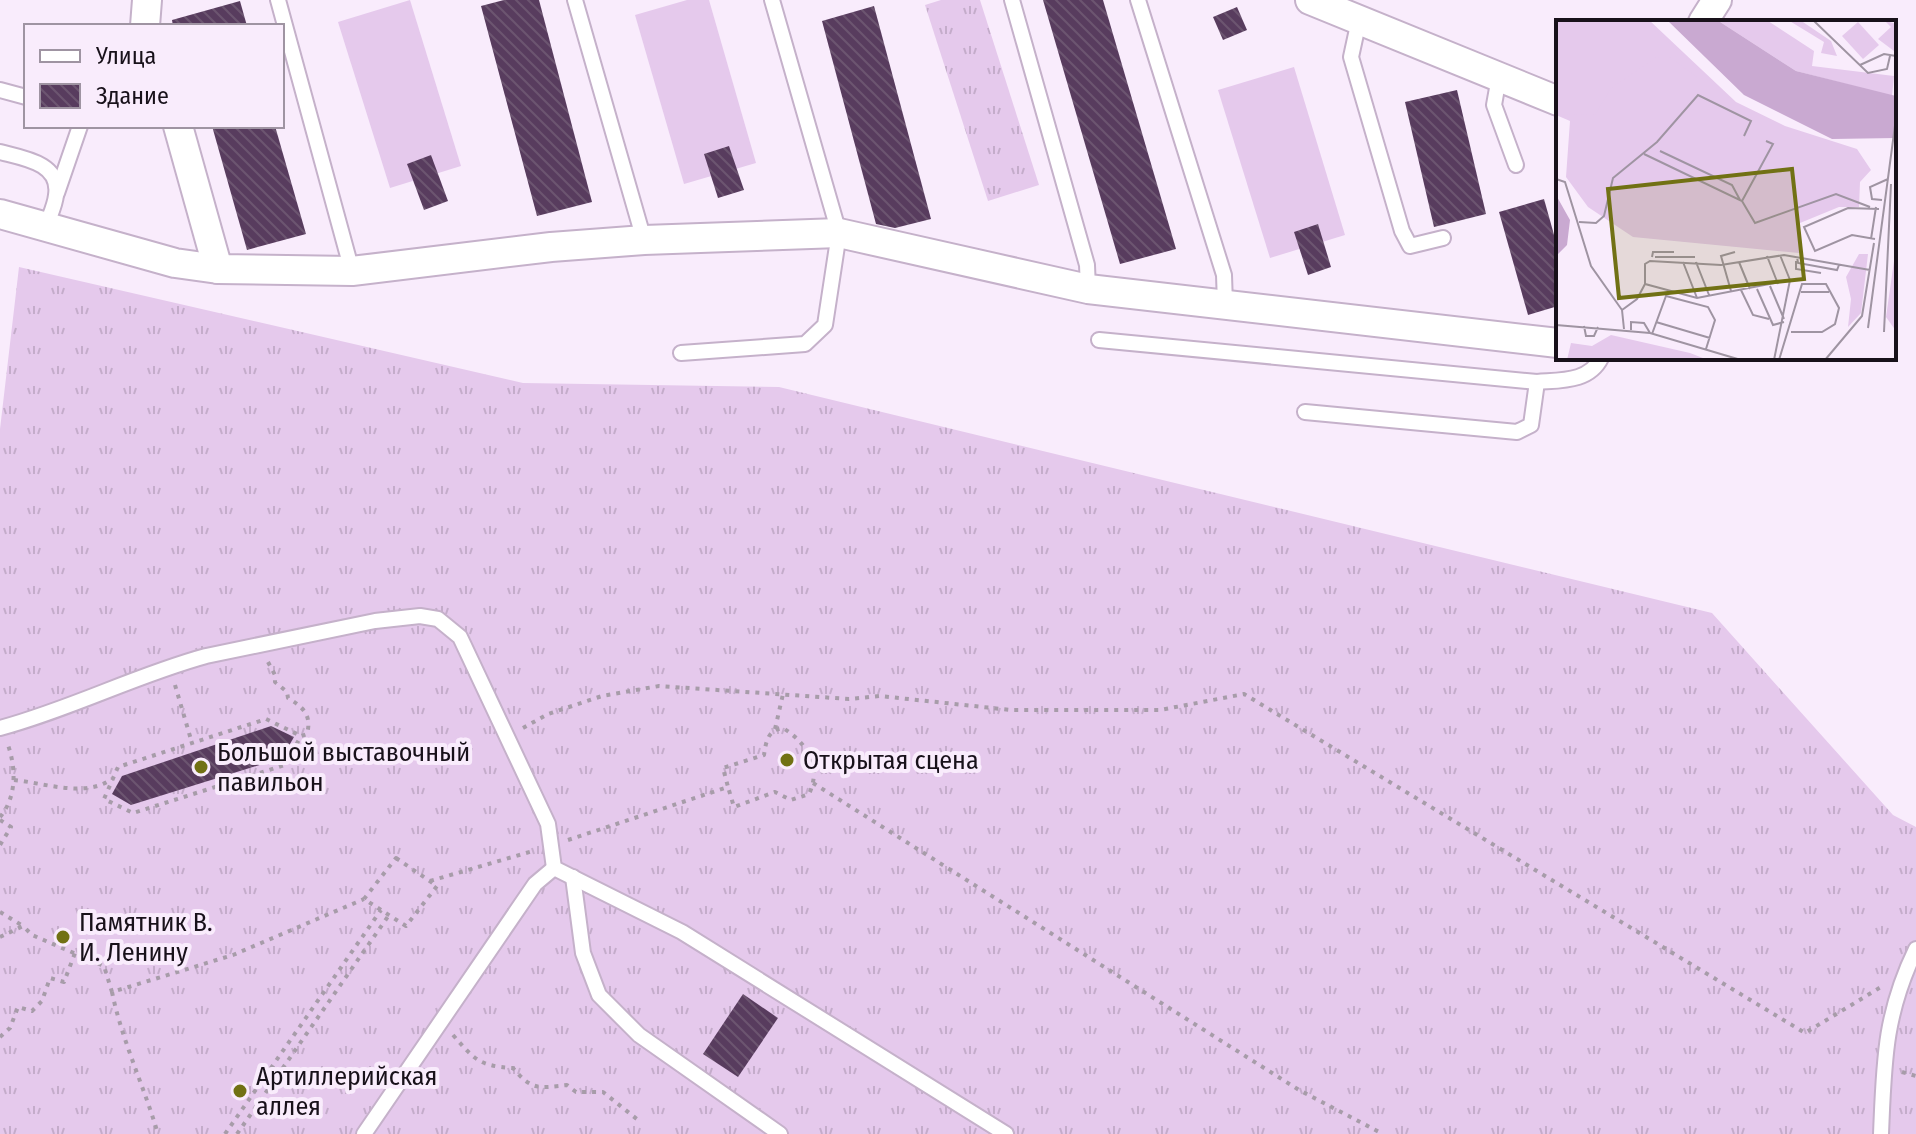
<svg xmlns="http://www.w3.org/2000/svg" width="1916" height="1134" viewBox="0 0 1916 1134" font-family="'Fira Sans Condensed',sans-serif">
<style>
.grass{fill:url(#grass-tufts)}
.pitch{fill:#e5c9ec}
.building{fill:url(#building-back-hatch)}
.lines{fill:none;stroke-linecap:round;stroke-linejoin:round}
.lane-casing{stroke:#c5b1ca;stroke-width:18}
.street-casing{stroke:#c5b1ca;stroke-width:32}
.path{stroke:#a79ca9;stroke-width:4;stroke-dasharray:4 6;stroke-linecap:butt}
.lane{stroke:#fff;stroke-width:14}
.street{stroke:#fff;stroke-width:28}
.poi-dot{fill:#717114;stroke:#f9ecfc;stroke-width:3}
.labels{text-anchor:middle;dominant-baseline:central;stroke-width:8;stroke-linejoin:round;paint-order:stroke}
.poi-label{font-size:26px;fill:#18111a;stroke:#f9ecfc;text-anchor:start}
.inset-road{fill:none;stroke:#9f94a2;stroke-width:2}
.view{fill:#717114;fill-opacity:0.15;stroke:#717114;stroke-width:4}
.inset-edge{fill:none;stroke:#18111a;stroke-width:4}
</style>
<defs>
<pattern id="grass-tufts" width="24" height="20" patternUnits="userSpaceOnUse" patternTransform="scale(2)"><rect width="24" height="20" fill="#e5c9ec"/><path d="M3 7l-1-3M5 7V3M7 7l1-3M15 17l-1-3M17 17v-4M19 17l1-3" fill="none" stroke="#c4acca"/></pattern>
<pattern id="building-back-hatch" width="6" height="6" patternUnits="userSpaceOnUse" patternTransform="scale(2)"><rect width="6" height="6" fill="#583c5e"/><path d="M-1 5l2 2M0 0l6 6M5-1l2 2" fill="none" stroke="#6c5570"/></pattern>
</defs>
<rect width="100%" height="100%" fill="#f9ecfc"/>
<g class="grass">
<polygon points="941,0 980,0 1039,185 988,201 925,5"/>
<polygon points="19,267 523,383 779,387 1712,613 1893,815 1916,827 1916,1134 0,1134 0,429"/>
</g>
<g class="pitch">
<polygon points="410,0 461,166 390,188 338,22"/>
<polygon points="687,0 709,0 756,163 684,184 635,15"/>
<polygon points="1294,67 1345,235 1270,258 1218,90"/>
</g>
<g class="building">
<polygon points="504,0 539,0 592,202 537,216 481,6"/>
<polygon points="1043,0 1103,0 1176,249 1120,264"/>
<polygon points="240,1 247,26 173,26 172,20"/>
<polygon points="874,6 931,219 895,228 876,224 822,21"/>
<polygon points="1237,7 1247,30 1223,40 1213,17"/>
<polygon points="1457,90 1486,214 1434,227 1405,102"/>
<polygon points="212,126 275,126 306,234 247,250"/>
<polygon points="729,146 744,190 718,198 704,154"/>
<polygon points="431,155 448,201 424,210 407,164"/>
<polygon points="1544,199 1558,249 1558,306 1528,315 1499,212"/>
<polygon points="1318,224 1331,267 1308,275 1294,232"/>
<polygon points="271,726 294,737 282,758 131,805 112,794 122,776"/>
<polygon points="743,994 778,1018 738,1077 703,1054"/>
</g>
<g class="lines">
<defs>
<g id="lane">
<polyline points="278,0 352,271"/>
<polyline points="575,0 644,240"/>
<polyline points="1012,0 1087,265 1088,289"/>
<polyline points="1138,0 1224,275 1225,304"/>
<polyline points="1359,20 1351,57 1402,231 1410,246 1443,238"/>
<polyline points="1499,77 1494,105 1516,165"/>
<polyline points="0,90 26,97"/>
<path d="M 0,152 C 23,158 61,163 56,195 C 55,206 49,217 46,227"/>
<polyline points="57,193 80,126"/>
<path d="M 1099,340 L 1537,382 C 1561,380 1589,382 1601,358"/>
<polyline points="681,353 805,344 825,325 839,233 772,0"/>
<polyline points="1305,412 1517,432 1531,425 1537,382"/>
<path d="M 0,728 C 71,709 136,675 206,656 L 375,621 L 420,616 L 438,619 L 460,637 L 548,824 L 554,868 L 682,932 L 1006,1134"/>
<polyline points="573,877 583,953 599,995 639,1035 780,1134"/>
<polyline points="364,1134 535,884 554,868"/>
<path d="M 1881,1134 C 1884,1063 1884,1015 1916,949"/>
</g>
<g id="street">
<polyline points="1310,0 1558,101"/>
<polyline points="1703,22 1717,0"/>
<polyline points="145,26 147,0"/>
<polyline points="178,126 218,269"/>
<polyline points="0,214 175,263 218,269 352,271 551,247 644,240 839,233 1088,289 1558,343"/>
</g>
</defs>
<use href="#lane" class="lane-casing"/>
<use href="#street" class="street-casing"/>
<g class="path">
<path d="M 268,662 L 275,675 L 275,682 L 287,692 L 288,698 C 303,707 312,715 307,734 L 301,736 L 285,765 L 133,813 L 104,799 L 118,767 L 266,719 L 301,736"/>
<polyline points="175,685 192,743"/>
<polyline points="523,728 548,714 602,696 659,686 849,699 880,696 1011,710 1160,710 1244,694 1805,1033 1881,987"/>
<polyline points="775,729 783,694"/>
<path d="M 14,780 C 45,783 85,798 112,779"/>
<polyline points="813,783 1299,1090 1383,1134"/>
<path d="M 0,817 C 17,797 16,768 8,745"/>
<polyline points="0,820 11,827 0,845"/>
<path d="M 568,840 L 728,787 L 723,768 L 764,755 C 766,741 768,730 783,728 C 807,743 822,767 809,794 L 791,800 L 775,792 L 734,807 L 728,787"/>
<polygon points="396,858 437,886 406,926 364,899"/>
<polyline points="430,881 533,851"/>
<polyline points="0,912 23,926"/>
<polyline points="0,937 23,926 32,935 104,966 112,992 233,955 364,899"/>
<path d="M 112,992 C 122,1041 144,1086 158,1134"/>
<path d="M 453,1035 C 475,1060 479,1066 513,1068 C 532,1091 539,1088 567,1085 L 576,1092 L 603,1092 L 638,1120"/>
<polyline points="0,1037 10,1028 18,1007 32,1011 42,1001 50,978 64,982 75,953"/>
<polyline points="1902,1072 1916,1076"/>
<polyline points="225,1134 381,910"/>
<polyline points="237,1134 389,915"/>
</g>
<use href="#lane" class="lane"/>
<use href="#street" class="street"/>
</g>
<g class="poi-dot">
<circle cx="787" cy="760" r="8"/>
<circle cx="201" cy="767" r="8"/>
<circle cx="63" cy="937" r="8"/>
<circle cx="240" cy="1091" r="8"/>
</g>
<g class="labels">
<g class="poi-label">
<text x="217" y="752">Большой выставочный<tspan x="217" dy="30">павильон</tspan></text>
<text x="803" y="760">Открытая сцена</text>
<text x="79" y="922">Памятник В.<tspan x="79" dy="30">И. Ленину</tspan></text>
<text x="256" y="1076">Артиллерийская<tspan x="256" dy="30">аллея</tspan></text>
</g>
</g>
<g transform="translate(1556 20)">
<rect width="340" height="340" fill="#f9ecfc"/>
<path d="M 71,0 L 93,0 L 180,82 L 229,106 L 301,129 L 315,150 L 304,162 L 303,187 L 283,187 L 244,203 L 243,233 L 77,217 L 32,187 L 10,157 L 14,101 L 0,95 L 0,66 Z" fill="#e5c9ec"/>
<path d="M 0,0 L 87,0 L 146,52 L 146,61 L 115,38 L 101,37 L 55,68 L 39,95 L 0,94 ZM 161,0 L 212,1 L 258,31 L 256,46 L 338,56 L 336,76 L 240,51 ZM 232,0 L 244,0 L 275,21 L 281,36 L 265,33 L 268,22 ZM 328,0 L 340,4 L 338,31 L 322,19 L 335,7 ZM 340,227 L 340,311 L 330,297 ZM 303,234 L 312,234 L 305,293 L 292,307 L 295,279 L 290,257 ZM 55,315 L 134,333 L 152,340 L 11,340 L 15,323 L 36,326 Z" fill="#e5c9ec"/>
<path d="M 302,2 L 323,25 L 307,39 L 286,16 Z" fill="#e5c9ec"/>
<path d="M 111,0 L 161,0 L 240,51 L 340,76 L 340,118 L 276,119 L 188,75 ZM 0,175 L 14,200 L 11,225 L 0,236 Z" fill="#c9a9d1"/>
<path class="inset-road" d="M 257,0 L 312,53 L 331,49 L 334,36M 304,45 L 328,34 L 340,36M 104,131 L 176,165 L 184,180M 88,134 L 186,181 L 199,203 L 280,174 L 314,187M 0,159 L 9,162 L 35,246 L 66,290 L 68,309M 326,180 L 316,179 L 314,167 L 332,159M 186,181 L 217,124 L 210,121M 23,202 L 40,203 L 48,196 L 57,158 L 101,122 L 142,75 L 195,101 L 188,116M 315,219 L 320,187M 319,219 L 296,215 L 259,231 L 248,207 L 292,188 L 323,189M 211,236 L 222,264M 96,237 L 97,232 L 118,232M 99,237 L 139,237M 241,237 L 242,243 L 281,250 L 283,245M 240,241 L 240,249 L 265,253M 127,242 L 141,278M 140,242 L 153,275M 183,242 L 194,269M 89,264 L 89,244 L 94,241 L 165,245 L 228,235 L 314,250M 214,266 L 228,299M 201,269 L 217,305 L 228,302M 185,270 L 197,295 L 213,299M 175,271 L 165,236 L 179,232M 245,272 L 273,272M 66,290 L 81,279 L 89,264 L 141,278 L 234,260M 100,302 L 154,318M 0,305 L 94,313 L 185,340M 28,306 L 30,316 L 38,316 L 42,307M 312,308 L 340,98M 75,310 L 75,302 L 88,303 L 94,313M 328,312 L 335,164M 96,314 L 110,276 L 152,287 L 159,300 L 150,329M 218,340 L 234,260 L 224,235M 223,340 L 246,264 L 270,264 L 283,288 L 279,304 L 266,312 L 235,312M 269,340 L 306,296 L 318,223"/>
<path class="view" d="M 236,149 L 248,259 L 63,278 L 52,169 Z"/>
<rect width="340" height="340" class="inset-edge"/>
</g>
<rect x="24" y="24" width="260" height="104" fill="#f9ecfc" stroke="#9f94a2" stroke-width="2"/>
<rect x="40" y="50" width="40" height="12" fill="#ffffff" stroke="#9f94a2" stroke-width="2"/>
<text x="96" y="64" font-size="24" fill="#18111a">Улица</text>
<rect x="40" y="84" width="40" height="24" fill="url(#building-back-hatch)" stroke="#9f94a2" stroke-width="2"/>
<text x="96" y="104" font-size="24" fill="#18111a">Здание</text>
</svg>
